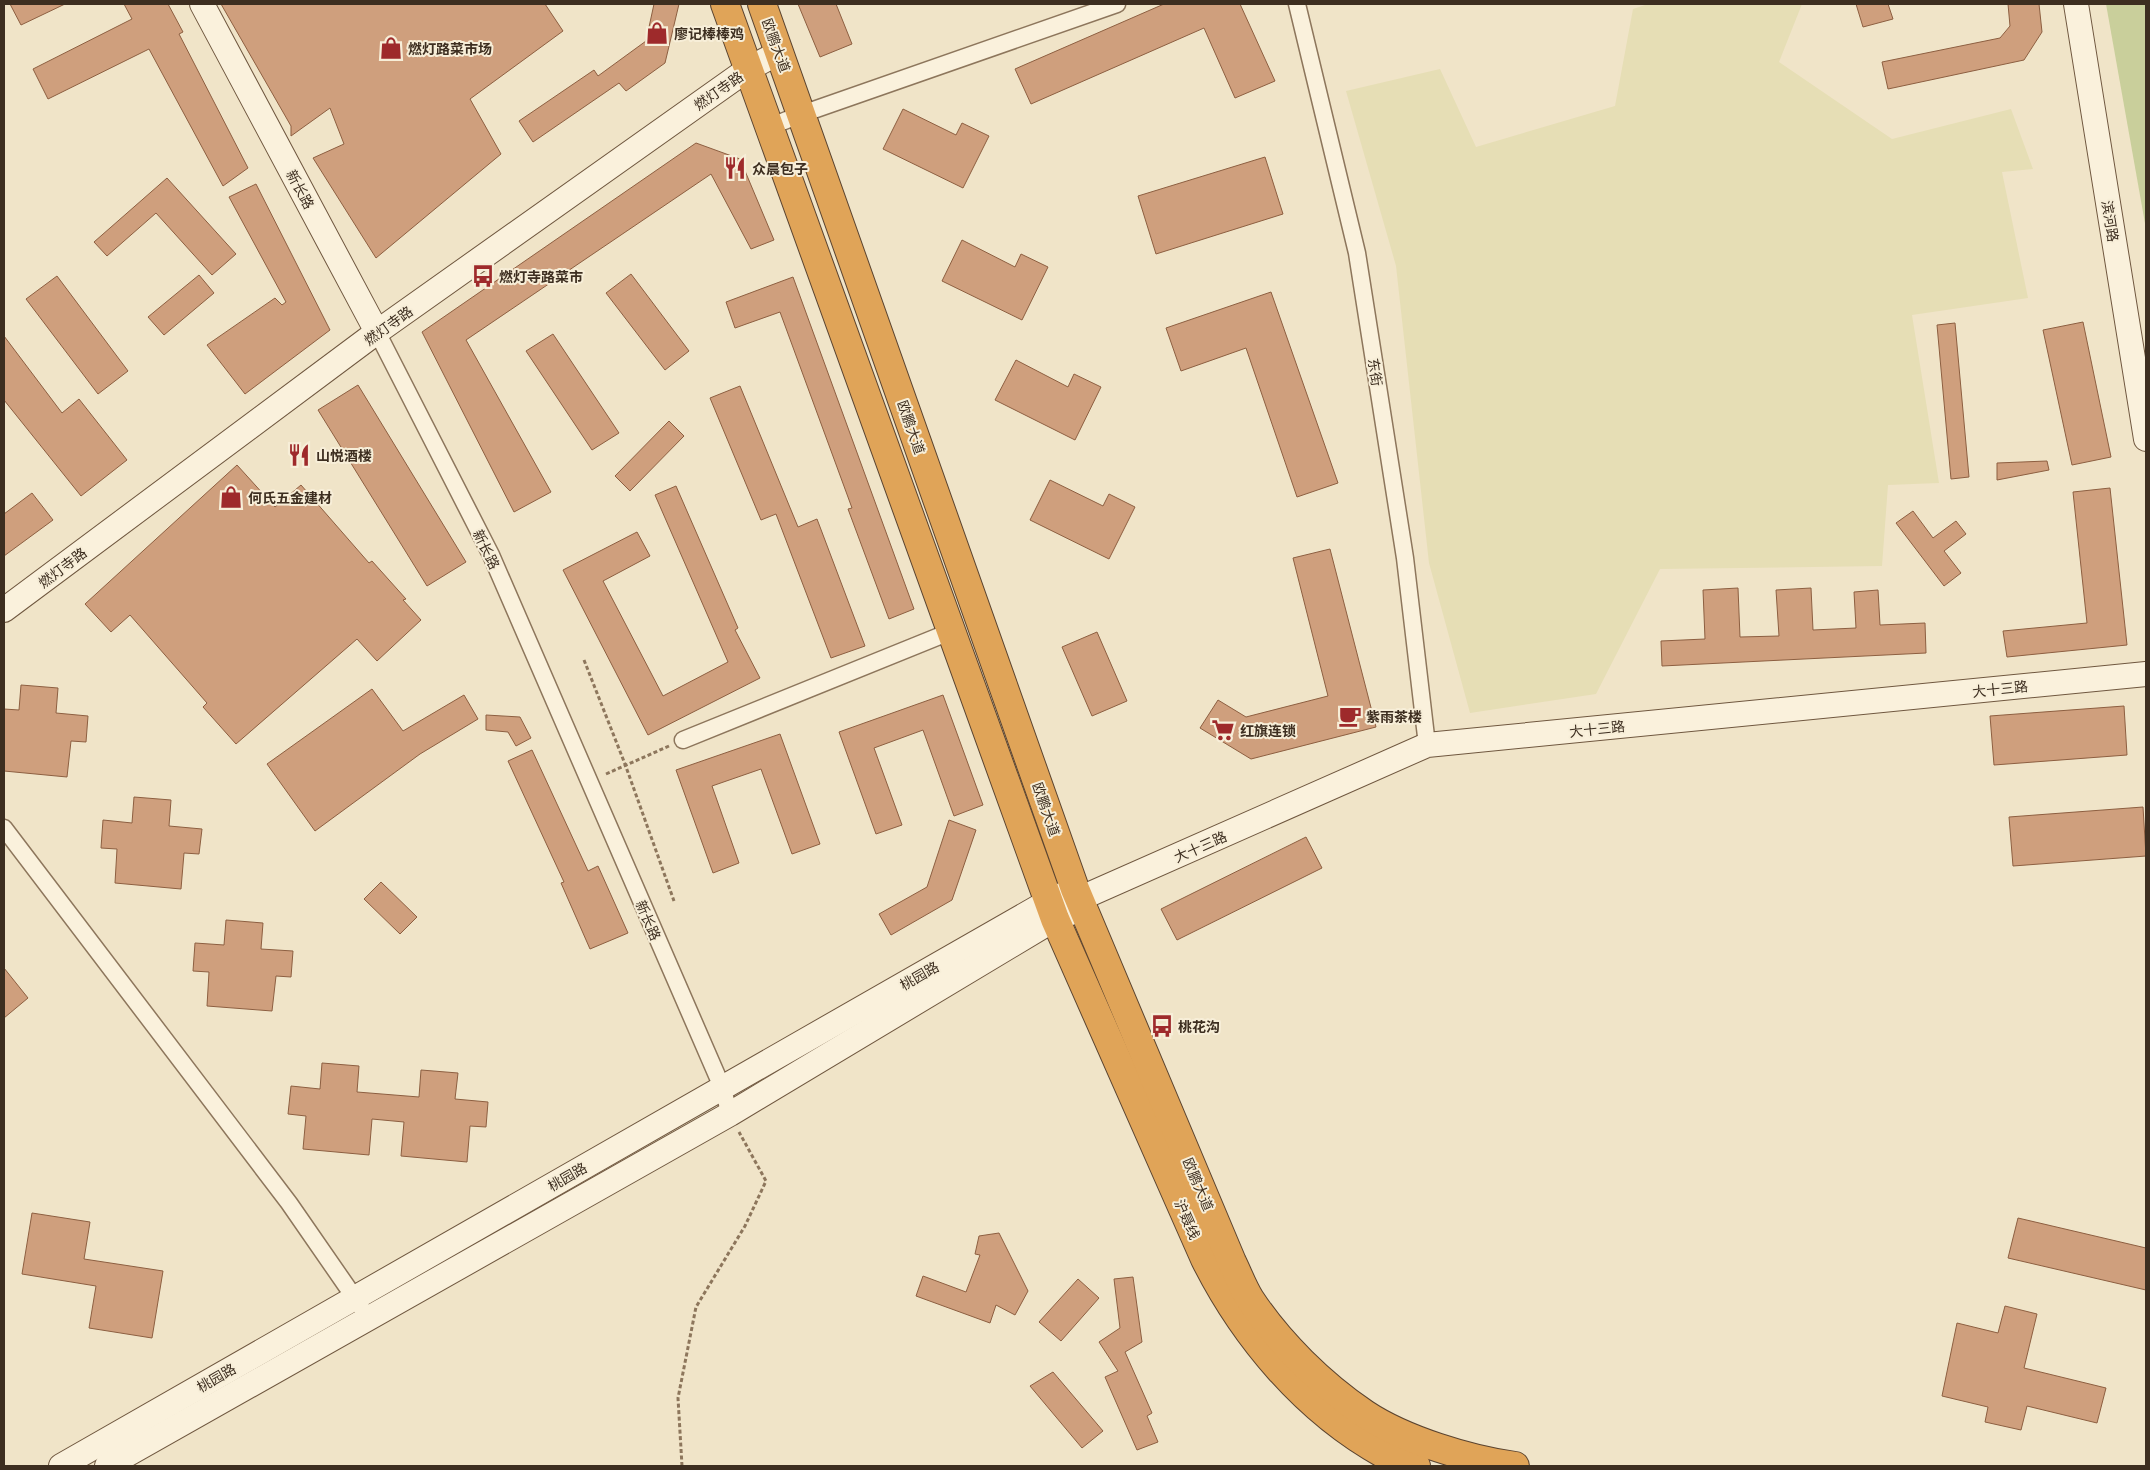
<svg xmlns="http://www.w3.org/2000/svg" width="2150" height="1470" viewBox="0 0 2150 1470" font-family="Literata,'Noto Sans SC',serif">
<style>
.farmland{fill:#e6deb5}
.green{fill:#c9cf9b}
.building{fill:#cf9f7d;stroke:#8d5f41}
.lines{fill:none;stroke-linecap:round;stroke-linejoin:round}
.street-casing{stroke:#8d765c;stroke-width:19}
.secondary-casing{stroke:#6f573f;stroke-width:26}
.highway-casing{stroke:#5b4430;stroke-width:30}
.path{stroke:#8d765c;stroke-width:3;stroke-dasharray:4 2.5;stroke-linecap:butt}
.street{stroke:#faf1dc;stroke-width:16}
.secondary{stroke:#faf1dc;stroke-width:24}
.highway{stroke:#e0a458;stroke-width:28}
.labels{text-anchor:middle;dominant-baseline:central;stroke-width:4;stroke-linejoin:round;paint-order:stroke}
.poi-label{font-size:14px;font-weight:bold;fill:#3d2e20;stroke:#f7eed8;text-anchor:start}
.street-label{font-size:14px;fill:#3d2e20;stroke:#f7eed8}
</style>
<rect width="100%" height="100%" fill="#f0e4c8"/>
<polygon class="farmland" points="1648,4 1802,4 1779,62 1892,139 2011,109 2033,169 2002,172 2028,298 1912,315 1939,483 1888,485 1882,566 1660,569 1596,694 1470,713 1429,563 1396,266 1346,91 1440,69 1476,147 1615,106 1633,9"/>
<polygon class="green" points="2106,4 2146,4 2146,229"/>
<g class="building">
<polygon points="10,4 65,4 21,25"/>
<polygon points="124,4 168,4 183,32 179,34 248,168 223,186 149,49 48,99 33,69 132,19"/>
<polygon points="221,4 545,4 563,31 470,99 501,154 376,258 313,158 344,144 330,108 291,136 291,126"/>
<polygon points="654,4 679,4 665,63 626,91 619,83 533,142 519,121 594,70 598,76 646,41"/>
<polygon points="798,4 836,4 852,44 820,57"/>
<polygon points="1164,4 1240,4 1275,81 1235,98 1204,28 1031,104 1015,69"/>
<polygon points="1856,4 1888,4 1893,19 1863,27"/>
<polygon points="2008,4 2039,4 2042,32 2024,60 1888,89 1882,62 2000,38 2010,26"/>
<polygon points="903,109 956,135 962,123 989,136 963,188 883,149"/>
<polygon points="696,143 740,159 774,240 751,249 711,174 466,340 551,492 514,512 422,332"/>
<polygon points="1265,157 1283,214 1156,254 1138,196"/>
<polygon points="167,178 236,254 212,275 156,213 107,256 94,242"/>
<polygon points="256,184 330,330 245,394 207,345 275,298 282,305 286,302 229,197"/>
<polygon points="962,240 1015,267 1021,254 1048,267 1022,320 942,281"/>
<polygon points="631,274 689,351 665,370 606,293"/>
<polygon points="199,275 214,293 164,335 148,317"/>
<polygon points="57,276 128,371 98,394 26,299"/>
<polygon points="793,277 914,609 889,619 848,509 852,508 780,312 735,328 726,302"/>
<polygon points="1271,292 1338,483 1297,497 1246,348 1181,371 1166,328"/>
<polygon points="2083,322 2111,457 2072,465 2043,330"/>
<polygon points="1955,323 1969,477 1951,479 1937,325"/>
<polygon points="553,334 619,433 592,450 526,351"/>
<polygon points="4,336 62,413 79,399 127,460 81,496 4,400"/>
<polygon points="1016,360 1068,387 1074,374 1101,387 1075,440 995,400"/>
<polygon points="358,385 466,562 427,586 318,410"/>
<polygon points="740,386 798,527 817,519 865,646 831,658 776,514 761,520 710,398"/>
<polygon points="669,421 684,436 630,491 615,476"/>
<polygon points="2047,461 2049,470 1997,480 1997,463"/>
<polygon points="237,465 275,507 301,485 369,563 372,561 406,599 403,600 421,620 377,661 357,639 236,744 203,707 207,703 130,615 111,632 85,604"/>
<polygon points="1050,480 1103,506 1109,494 1135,507 1109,559 1030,520"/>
<polygon points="676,486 738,628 735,630 760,678 648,735 563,570 637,532 650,556 603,581 663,696 728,662 655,495"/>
<polygon points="2110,488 2127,645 2007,657 2003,631 2087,623 2073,492"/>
<polygon points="32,493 53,520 4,556 4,514"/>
<polygon points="1913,511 1933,538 1956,521 1966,534 1944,551 1961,573 1944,586 1896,523"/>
<polygon points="1330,549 1376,727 1251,759 1200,728 1218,700 1246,717 1328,696 1293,558"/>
<polygon points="1738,588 1740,637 1779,636 1776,590 1811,588 1813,630 1856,628 1854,592 1878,590 1880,625 1925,623 1926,653 1662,666 1661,641 1705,639 1703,590"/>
<polygon points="1097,632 1127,701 1092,716 1062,647"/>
<polygon points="21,685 58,688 56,713 88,716 86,742 71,741 67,777 4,771 4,709 19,710"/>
<polygon points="372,689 403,731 464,695 478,719 420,754 315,831 267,764"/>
<polygon points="943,695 983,805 954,816 923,730 874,748 902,825 876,834 839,732"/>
<polygon points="2124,706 2127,755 1994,765 1990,716"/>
<polygon points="486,715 520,717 531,738 516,746 508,732 486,730"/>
<polygon points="780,734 820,844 792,854 761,769 712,786 739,863 713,873 676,770"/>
<polygon points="532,750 588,871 598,866 628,933 590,949 561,883 564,882 508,761"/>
<polygon points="134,797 171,800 169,826 202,829 199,854 184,853 181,889 115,883 117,849 101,848 103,820 132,823"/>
<polygon points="2143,807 2146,856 2013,866 2009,817"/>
<polygon points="949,820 976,830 952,900 891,935 879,914 927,887"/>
<polygon points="1306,837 1322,868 1177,940 1161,909"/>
<polygon points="381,882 417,917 400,934 364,899"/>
<polygon points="226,920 263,923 261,949 293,951 291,977 276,976 272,1011 207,1006 209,972 193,971 195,943 224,945"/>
<polygon points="4,968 28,998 4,1018"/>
<polygon points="322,1063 359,1066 357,1092 419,1097 421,1070 458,1073 455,1099 488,1102 486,1127 470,1126 467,1162 401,1156 404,1122 372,1119 369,1155 303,1149 306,1116 288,1114 291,1086 320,1089"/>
<polygon points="32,1213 90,1222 84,1259 163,1271 152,1338 89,1328 96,1286 22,1274"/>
<polygon points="2018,1218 2146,1248 2146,1290 2008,1258"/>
<polygon points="999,1233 1028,1291 1015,1315 996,1305 990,1323 916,1296 923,1276 966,1292 980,1255 975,1254 979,1236"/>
<polygon points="1133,1277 1142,1342 1125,1352 1152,1413 1147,1416 1158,1442 1137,1450 1105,1377 1118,1371 1099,1342 1120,1328 1114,1279"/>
<polygon points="1078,1279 1099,1298 1061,1341 1039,1322"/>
<polygon points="2005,1306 2037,1314 2024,1368 2106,1388 2097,1423 2027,1406 2021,1430 1985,1422 1988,1407 1942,1396 1957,1323 1998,1333"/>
<polygon points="1053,1372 1103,1431 1082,1448 1030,1386"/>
</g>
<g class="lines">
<defs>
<g id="street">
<polyline points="1297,4 1357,253 1405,558 1427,745"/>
<polyline points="769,127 802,114 1117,4"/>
<polyline points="377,332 491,555 722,1087 730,1114"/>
<polyline points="683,740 952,631"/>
<polyline points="4,828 289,1203 361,1307"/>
</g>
<g id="secondary">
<polyline points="202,4 377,332"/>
<polyline points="2076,4 2146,439"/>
<polyline points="4,610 377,332 748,69 780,52"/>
<polyline points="1079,899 1427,745 2146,674"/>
<polyline points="61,1466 1049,901 1075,889"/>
<polyline points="107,1466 730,1114 1055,919 1083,908"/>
</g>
<g id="highway">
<path d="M 725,4 L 1055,919 L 1205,1259 C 1244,1337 1306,1411 1384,1454 C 1394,1459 1405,1462 1416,1466"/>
<path d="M 762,4 L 1075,889 L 1232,1262 C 1238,1274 1243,1288 1250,1299 C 1279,1343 1322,1385 1365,1414 C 1404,1440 1470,1460 1515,1466"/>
</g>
</defs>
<use href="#street" class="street-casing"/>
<use href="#secondary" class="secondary-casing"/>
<use href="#highway" class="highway-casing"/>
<g class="path">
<polyline points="584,660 625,764 674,901"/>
<polyline points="606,774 669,746"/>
<polyline points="682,1466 678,1398 696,1307 745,1226 766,1181 739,1132"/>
</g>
<use href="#street" class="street"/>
<use href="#secondary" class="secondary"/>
<use href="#highway" class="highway"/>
</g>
<defs>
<symbol id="shop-bare" viewBox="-9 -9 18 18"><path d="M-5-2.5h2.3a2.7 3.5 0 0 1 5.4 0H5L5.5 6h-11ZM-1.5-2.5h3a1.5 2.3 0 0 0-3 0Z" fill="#9e2a2b" stroke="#f7eed8" stroke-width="2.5" paint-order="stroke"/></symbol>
<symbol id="restaurant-bare" viewBox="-9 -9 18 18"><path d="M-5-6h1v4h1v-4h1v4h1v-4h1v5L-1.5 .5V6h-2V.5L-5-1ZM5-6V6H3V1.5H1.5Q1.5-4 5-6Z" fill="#9e2a2b" stroke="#f7eed8" stroke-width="2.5" paint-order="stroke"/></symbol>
<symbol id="bus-bare" viewBox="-9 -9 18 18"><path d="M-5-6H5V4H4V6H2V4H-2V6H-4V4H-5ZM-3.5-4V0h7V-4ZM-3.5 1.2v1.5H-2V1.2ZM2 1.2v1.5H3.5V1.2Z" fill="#9e2a2b" stroke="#f7eed8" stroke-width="2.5" paint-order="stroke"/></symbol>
<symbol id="cafe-bare" viewBox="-9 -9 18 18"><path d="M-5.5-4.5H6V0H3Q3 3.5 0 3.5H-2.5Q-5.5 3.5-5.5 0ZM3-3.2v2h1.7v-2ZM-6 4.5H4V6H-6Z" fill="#9e2a2b" stroke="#f7eed8" stroke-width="2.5" paint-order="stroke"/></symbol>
<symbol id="supermarket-bare" viewBox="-9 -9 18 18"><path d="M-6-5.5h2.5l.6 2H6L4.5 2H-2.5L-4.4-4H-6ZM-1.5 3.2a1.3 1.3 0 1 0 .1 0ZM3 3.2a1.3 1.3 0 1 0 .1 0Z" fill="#9e2a2b" stroke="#f7eed8" stroke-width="2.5" paint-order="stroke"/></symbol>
</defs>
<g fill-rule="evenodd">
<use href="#shop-bare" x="641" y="17" width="32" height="32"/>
<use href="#shop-bare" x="375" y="32" width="32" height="32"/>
<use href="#restaurant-bare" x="719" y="152" width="32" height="32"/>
<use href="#bus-bare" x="467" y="260" width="32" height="32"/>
<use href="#restaurant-bare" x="283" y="439" width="32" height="32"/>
<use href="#shop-bare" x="215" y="481" width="32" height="32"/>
<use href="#cafe-bare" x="1334" y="700" width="32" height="32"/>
<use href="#supermarket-bare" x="1207" y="714" width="32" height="32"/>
<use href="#bus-bare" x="1146" y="1010" width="32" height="32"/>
</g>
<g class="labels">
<g class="poi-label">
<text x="674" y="33">廖记棒棒鸡</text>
<text x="408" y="48">燃灯路菜市场</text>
<text x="752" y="168">众晨包子</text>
<text x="499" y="276">燃灯寺路菜市</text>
<text x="316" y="455">山悦酒楼</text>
<text x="248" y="497">何氏五金建材</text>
<text x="1366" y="716">紫雨茶楼</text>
<text x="1240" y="730">红旗连锁</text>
<text x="1178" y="1026">桃花沟</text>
</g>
<g class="street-label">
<text transform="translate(777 45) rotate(70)">欧鹏大道</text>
<text transform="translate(718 90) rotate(-35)">燃灯寺路</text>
<text transform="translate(301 189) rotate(62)">新长路</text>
<text transform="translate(2111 221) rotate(81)">滨河路</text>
<text transform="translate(388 325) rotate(-36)">燃灯寺路</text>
<text transform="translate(1376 372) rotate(81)">东街</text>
<text transform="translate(912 427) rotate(71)">欧鹏大道</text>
<text transform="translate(487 549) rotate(64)">新长路</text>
<text transform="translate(62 567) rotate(-37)">燃灯寺路</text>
<text transform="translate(2000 688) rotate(-6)">大十三路</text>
<text transform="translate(1597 728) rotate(-6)">大十三路</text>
<text transform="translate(1047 809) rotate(71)">欧鹏大道</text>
<text transform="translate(1200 846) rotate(-24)">大十三路</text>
<text transform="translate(649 920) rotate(67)">新长路</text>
<text transform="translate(919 975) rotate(-30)">桃园路</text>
<text transform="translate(567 1176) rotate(-30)">桃园路</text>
<text transform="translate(1199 1184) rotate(67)">欧鹏大道</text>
<text transform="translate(1188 1219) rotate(66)">沪聂线</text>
<text transform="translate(216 1377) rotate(-30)">桃园路</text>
</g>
</g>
<rect width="2150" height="1470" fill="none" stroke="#3d2e20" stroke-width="10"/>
</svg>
